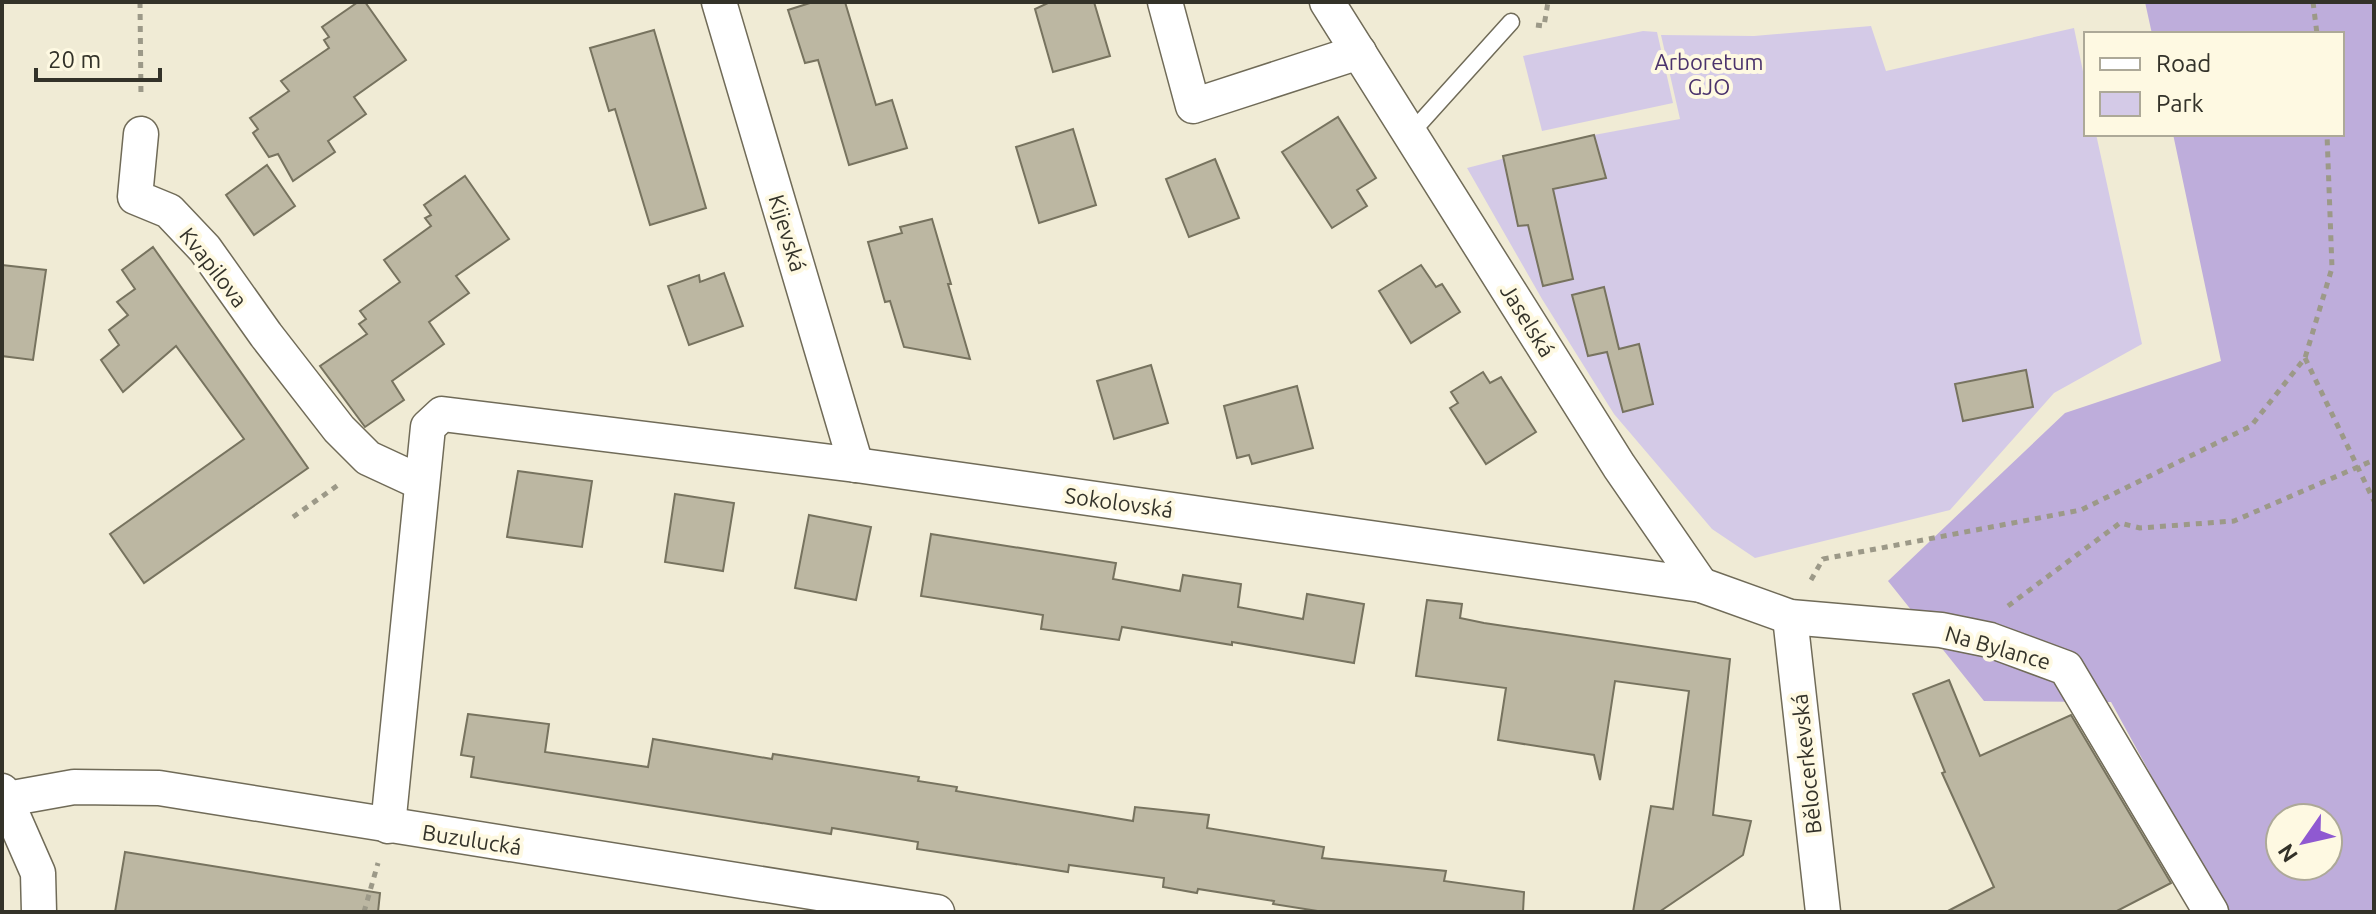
<svg xmlns="http://www.w3.org/2000/svg" width="2376" height="914" viewBox="0 0 2376 914" font-family="Ubuntu,sans-serif">
<style>
.green{fill:#d4cae7}
.forest{fill:#beaddb;fill-rule:evenodd}
.building{fill:#bcb7a2;stroke:#77735f;stroke-width:2}
.lines{fill:none;stroke-linecap:round;stroke-linejoin:round}
.service-casing{stroke:#706b58;stroke-width:19}
.minor-casing{stroke:#706b58;stroke-width:37}
.path{stroke:#9c9988;stroke-width:5;stroke-dasharray:6 6;stroke-linecap:butt}
.service{stroke:#fff;stroke-width:16}
.minor{stroke:#fff;stroke-width:34}
.labels{text-anchor:middle;dominant-baseline:central;stroke-width:8;stroke-linejoin:round;paint-order:stroke}
.park-label{font-size:22px;fill:#4b336c;stroke:#fef9e2}
.street-label{font-size:22px;fill:#333229;stroke:#fef9e2}
</style>
<rect width="100%" height="100%" fill="#f0ebd5"/>
<g class="green">
<polygon points="1871,26 1886,71 2074,28 2086,86 2086,134 2096,134 2142,344 2054,393 1950,510 1755,558 1712,529 1614,414 1542,299 1467,168 1594,135 1680,119 1661,35 1754,36"/>
<polygon points="1643,31 1657,32 1673,103 1542,131 1523,56"/>
</g>
<path class="forest" d="M 2145,2 L 2374,2 L 2374,912 L 2226,912 L 2111,702 L 1984,701 L 1888,581 L 2065,413 L 2221,361 L 2173,134 L 2342,134 L 2342,34 L 2152,34 ZM 2280,818 L 2328,818 L 2328,866 L 2280,866 Z"/>
<g class="building">
<polygon points="358,2 365,2 406,60 354,97 366,114 328,141 335,152 293,181 278,154 269,157 253,133 258,129 250,118 289,91 281,81 329,48 324,40 329,37 322,27"/>
<polygon points="813,2 845,2 876,105 892,100 907,148 849,165 818,60 805,63 788,10"/>
<polygon points="1050,2 1094,2 1110,56 1053,72 1035,9"/>
<polygon points="654,30 706,208 650,225 615,109 609,111 590,48"/>
<polygon points="1338,117 1376,178 1357,190 1367,206 1332,228 1282,152"/>
<polygon points="1073,129 1096,205 1039,223 1016,147"/>
<polygon points="1594,135 1606,178 1553,189 1573,279 1543,286 1528,225 1518,226 1503,156"/>
<polygon points="1215,159 1239,218 1189,237 1166,179"/>
<polygon points="267,165 295,206 254,235 226,195"/>
<polygon points="465,176 509,239 456,276 469,293 429,322 444,344 392,381 404,400 365,427 320,366 367,334 359,324 366,319 360,311 400,282 384,260 431,226 425,218 431,215 424,205"/>
<polygon points="932,219 951,284 948,284 970,359 904,347 890,301 885,302 868,242 902,233 900,227"/>
<polygon points="153,247 308,468 144,583 110,534 244,439 176,346 123,392 101,360 119,345 109,330 128,315 117,302 135,289 122,270"/>
<polygon points="2,265 46,270 33,360 2,356"/>
<polygon points="1421,265 1436,287 1442,284 1460,312 1411,343 1379,291"/>
<polygon points="724,273 743,326 689,345 668,286 699,275 700,282"/>
<polygon points="1604,287 1619,349 1639,344 1653,404 1623,412 1607,352 1588,356 1572,295"/>
<polygon points="1151,365 1168,423 1114,439 1097,381"/>
<polygon points="2026,370 2033,407 1963,421 1955,384"/>
<polygon points="1483,372 1490,383 1501,377 1536,432 1486,464 1450,408 1458,403 1451,392"/>
<polygon points="1297,386 1313,448 1252,464 1249,455 1237,458 1224,406"/>
<polygon points="518,471 592,481 582,547 507,537"/>
<polygon points="675,494 734,503 723,571 665,562"/>
<polygon points="809,515 871,527 856,600 795,588"/>
<polygon points="931,534 1116,563 1113,579 1180,591 1183,575 1241,584 1238,607 1303,619 1307,594 1364,604 1354,663 1232,642 1232,645 1122,627 1119,640 1041,629 1043,615 921,596"/>
<polygon points="1427,600 1462,604 1460,618 1484,623 1730,659 1713,815 1751,821 1743,855 1659,912 1633,912 1651,806 1673,809 1689,691 1615,681 1600,780 1594,755 1498,740 1506,688 1416,676"/>
<polygon points="1949,680 1980,756 2071,715 2171,883 2115,912 1946,912 1994,887 1942,773 1945,772 1913,694"/>
<polygon points="468,714 549,724 545,752 648,767 653,739 772,759 773,754 919,777 918,781 957,787 956,791 1133,821 1135,807 1209,815 1207,828 1324,847 1322,858 1446,871 1444,881 1524,892 1523,912 1324,912 1273,904 1274,901 1198,889 1197,893 1163,887 1164,878 1069,865 1068,872 917,849 918,842 832,828 831,834 471,777 474,757 461,755"/>
<polygon points="125,852 380,893 378,912 115,912"/>
</g>
<g class="lines">
<defs>
<polyline id="service" points="1410,134 1511,22"/>
<g id="minor">
<polyline points="719,2 856,465"/>
<polyline points="1165,2 1193,106 1359,52"/>
<polyline points="1327,2 1619,466 1701,585"/>
<polyline points="141,134 135,197 169,211 205,249 266,335 339,429 368,458 422,483"/>
<polyline points="1790,617 1823,912"/>
<polyline points="2,791 38,873 39,912"/>
<polyline points="2,802 7,799 74,787 159,788 937,912"/>
<polyline points="388,826 428,427 442,414 856,465 1701,585 1790,617 1941,630 1990,640 2066,668 2211,912"/>
</g>
</defs>
<use href="#service" class="service-casing"/>
<use href="#minor" class="minor-casing"/>
<g class="path">
<polyline points="140,2 141,97"/>
<polyline points="2313,2 2317,34"/>
<polyline points="1536,25 1544,26 1548,2"/>
<polyline points="2305,358 2374,501"/>
<polyline points="293,517 341,483"/>
<polyline points="1811,580 1823,559 2081,510 2251,426 2305,358 2332,268 2327,134"/>
<polyline points="2008,606 2120,523 2140,528 2234,521 2374,460"/>
<polyline points="364,912 378,863"/>
</g>
<use href="#service" class="service"/>
<use href="#minor" class="minor"/>
</g>
<g class="labels">
<g class="park-label">
<text x="1709" y="61">Arboretum<tspan x="1709" dy="25">GJO</tspan></text>
</g>
<g class="street-label">
<text transform="translate(788 233) rotate(73)">Kijevská</text>
<text transform="translate(214 267) rotate(52)">Kvapilova</text>
<text transform="translate(1528 320) rotate(58)">Jaselská</text>
<text transform="translate(1119 502) rotate(8)">Sokolovská</text>
<text transform="translate(1998 647) rotate(16)">Na Bylance</text>
<text transform="translate(1806 764) rotate(-96)">Bělocerkevská</text>
<text transform="translate(472 839) rotate(9)">Buzulucká</text>
</g>
</g>
<rect width="2376" height="914" fill="none" stroke="#333229" stroke-width="8"/>
<rect x="2084" y="32" width="260" height="104" fill="#fef9e2" stroke="#ada998" stroke-width="2"/>
<rect x="2100" y="58" width="40" height="12" fill="#ffffff" stroke="#ada998" stroke-width="2"/>
<text x="2156" y="72" font-size="24" fill="#333229">Road</text>
<rect x="2100" y="92" width="40" height="24" fill="#d4cae7" stroke="#ada998" stroke-width="2"/>
<text x="2156" y="112" font-size="24" fill="#333229">Park</text>
<g transform="translate(2304 842) rotate(236)"><circle r="38" fill="#fef9e2" stroke="#ada998" stroke-width="2"/>
<path d="M0-6L14 30L0 20L-14 30Z" fill="#8f59d1"/>
<text y="-12" font-size="22" font-weight="bold" text-anchor="middle" fill="#333229">N</text>
</g>
<path d="M36 68v12h124v-12" fill="none" stroke="#333229" stroke-width="4"/>
<text x="48" y="68" font-size="24" fill="#333229" stroke="#fef9e2" stroke-width="6" paint-order="stroke">20 m</text>
</svg>
